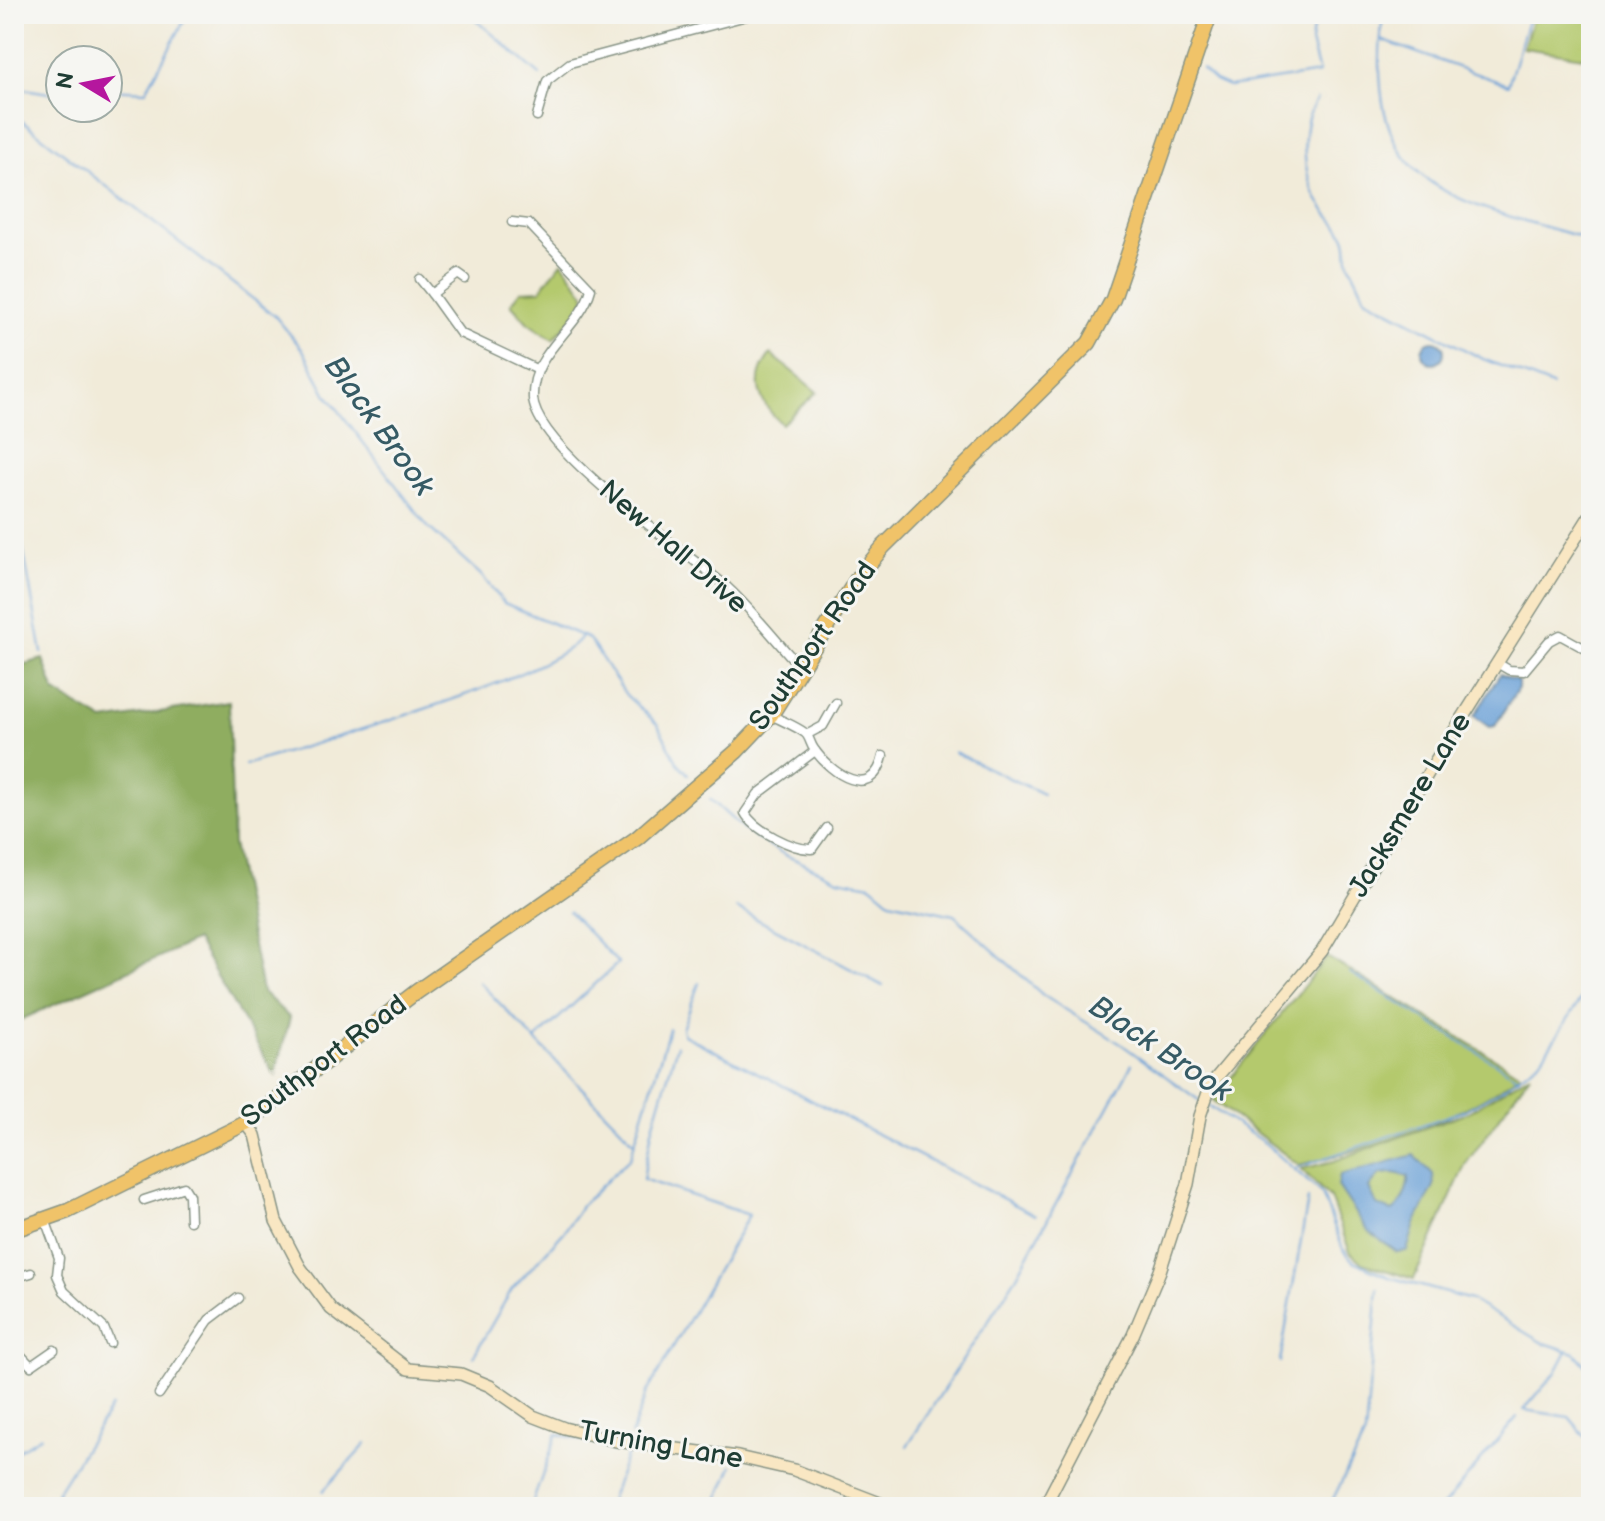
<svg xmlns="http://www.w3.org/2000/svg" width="1605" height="1521" viewBox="0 0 1605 1521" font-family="'Balsamiq Sans',sans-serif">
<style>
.green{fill:#b4c96d;stroke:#6a8350;stroke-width:2}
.forest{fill:#8fad60;stroke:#57754a;stroke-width:2}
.water{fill:#6aa0d7;stroke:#446e86;stroke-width:2;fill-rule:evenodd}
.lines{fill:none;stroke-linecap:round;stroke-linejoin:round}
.stream{stroke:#6aa0d7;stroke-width:2}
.street-casing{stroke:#889486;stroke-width:11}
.secondary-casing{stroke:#889486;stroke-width:14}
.highway-casing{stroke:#889486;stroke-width:17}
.street{stroke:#fff;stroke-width:8}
.secondary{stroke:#f9e7c3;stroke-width:11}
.highway{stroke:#f0c369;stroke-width:14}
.labels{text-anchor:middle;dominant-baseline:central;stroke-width:6;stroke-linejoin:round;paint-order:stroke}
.street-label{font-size:28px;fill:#1f3d34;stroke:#f6f6f2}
.water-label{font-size:30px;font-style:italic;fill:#365b65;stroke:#f6f6f2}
</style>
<rect width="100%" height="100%" fill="#f6f6f2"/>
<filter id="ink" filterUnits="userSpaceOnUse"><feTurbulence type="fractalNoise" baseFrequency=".0125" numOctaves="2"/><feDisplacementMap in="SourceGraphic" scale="16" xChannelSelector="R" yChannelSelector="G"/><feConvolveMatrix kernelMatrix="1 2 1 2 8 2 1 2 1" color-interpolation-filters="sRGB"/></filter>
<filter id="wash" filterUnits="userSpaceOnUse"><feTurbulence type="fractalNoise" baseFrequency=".006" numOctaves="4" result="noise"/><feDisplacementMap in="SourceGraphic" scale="32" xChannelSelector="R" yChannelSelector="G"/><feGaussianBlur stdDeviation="1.8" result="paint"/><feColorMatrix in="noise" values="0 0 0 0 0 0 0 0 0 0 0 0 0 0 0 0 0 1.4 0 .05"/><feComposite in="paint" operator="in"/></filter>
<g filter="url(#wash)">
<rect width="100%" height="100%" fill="#f1ebd9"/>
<g class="green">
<polygon points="1534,14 1591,14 1591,58 1523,48"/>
<polygon points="562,262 585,294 583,306 553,340 528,323 511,304 521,291 540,290"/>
<path d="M 771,354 L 817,392 L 782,424 C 759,404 749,379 771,354 Z"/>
<path d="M 1327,957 L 1520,1074 C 1462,1121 1371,1148 1299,1165 L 1213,1100 Z"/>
<polygon points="1530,1074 1465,1165 1414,1279 1362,1263 1350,1252 1330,1198 1301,1169 1334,1161 1468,1112"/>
</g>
<polygon class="forest" points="43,659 55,692 104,721 229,701 233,844 262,991 290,1018 275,1075 196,940 14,1023 14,667"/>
<g class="water">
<circle cx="1433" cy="352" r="11"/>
<polygon points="1500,674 1518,681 1518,688 1495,726 1489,727 1474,716"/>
<path d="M 1414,1155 L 1433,1174 L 1434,1186 L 1415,1224 L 1407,1251 L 1397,1252 L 1368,1231 L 1338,1186 L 1340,1175 ZM 1393,1173 L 1408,1176 C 1409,1187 1402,1206 1392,1211 L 1377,1205 L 1369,1188 L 1380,1174 Z"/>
</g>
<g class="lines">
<g class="stream">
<polyline points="469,14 540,75"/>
<path d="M 1383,14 C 1362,193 1448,198 1591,240"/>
<polyline points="1381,40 1508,85 1530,14"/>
<polyline points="1202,69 1215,81 1229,87 1319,73 1311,42 1315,14"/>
<polyline points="14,87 60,95"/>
<polyline points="108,89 146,91 188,14"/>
<path d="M 1317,99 C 1298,126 1302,178 1321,205 C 1328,216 1338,224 1344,235 C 1350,245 1345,255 1350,265 C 1356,278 1360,284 1365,298 L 1483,359 L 1552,386"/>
<polyline points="14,115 275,316 303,350 327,395 427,526 481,575 504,603 589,639 626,695 658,725 677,762 688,774"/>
<polyline points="14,373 21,395"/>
<polyline points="14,499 42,653"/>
<polyline points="954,752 1043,794"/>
<path d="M 245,765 C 298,748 561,675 581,636"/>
<polyline points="710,799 744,830 785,855 838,879 871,885 890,901 954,915 1044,996 1121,1044 1200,1101"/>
<polyline points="736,908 883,986"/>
<polyline points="1350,973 1519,1078"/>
<polyline points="479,982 634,1142"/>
<polyline points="699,983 682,1029 684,1035 1035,1215"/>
<polyline points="535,1040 618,963 569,912"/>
<polyline points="1209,1106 1266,1144 1322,1194 1343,1249 1353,1261 1389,1277 1471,1300 1541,1342 1575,1353 1591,1371"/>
<polyline points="1296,1168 1465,1110 1502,1089 1540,1061 1591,984"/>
<polyline points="1567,1351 1556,1372 1524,1410 1569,1417 1591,1443"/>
<polyline points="473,1357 512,1289 564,1232 581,1206 630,1158 669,1029"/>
<polyline points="1280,1362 1308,1199"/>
<polyline points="631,1435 646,1394 749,1215 643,1179 652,1130 677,1045"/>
<polyline points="907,1446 1014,1281 1132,1064"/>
<polyline points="14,1453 41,1436"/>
<polyline points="323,1491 366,1444"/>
<polyline points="48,1507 111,1407"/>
<polyline points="308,1507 315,1500"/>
<polyline points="531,1507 557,1434 620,1449"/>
<polyline points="608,1507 628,1451"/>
<polyline points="715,1507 732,1466"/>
<polyline points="1329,1507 1365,1435 1378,1289"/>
<polyline points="1442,1507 1517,1417"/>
</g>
</g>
</g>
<g filter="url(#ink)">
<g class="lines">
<defs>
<g id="street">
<polyline points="537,116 547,81 570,63 754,14"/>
<path d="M 512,222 L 529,224 L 591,289 C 580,330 531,351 533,398 C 535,449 686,551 727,587 C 753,611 776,641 801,668"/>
<polyline points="420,279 432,294"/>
<polyline points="465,279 458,274 432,294 460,333 538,370 539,366"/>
<polyline points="1497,663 1509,670 1524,671 1549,641 1560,635 1591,652"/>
<path d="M 771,715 C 782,721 796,726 805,733 C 810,737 810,744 814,749 C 831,774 873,802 883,756"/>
<polyline points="808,734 823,726 836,703"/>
<path d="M 815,751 L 758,794 L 745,813 C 754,830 794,850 812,849 L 827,828"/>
<polyline points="144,1200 184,1187 189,1195 190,1221"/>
<polyline points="45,1219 59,1258 57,1275 64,1291 104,1328 110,1343"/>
<polyline points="14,1278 31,1273"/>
<polyline points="14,1348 31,1366 54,1350"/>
<polyline points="159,1394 209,1320 238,1298"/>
</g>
<g id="secondary">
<polyline points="246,1123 255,1135 276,1221 300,1267 331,1309 408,1369 461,1374 490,1386 533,1416 564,1428 616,1441 738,1457 794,1470 890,1507"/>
<polyline points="1044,1507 1133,1335 1160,1271 1188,1184 1200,1116 1211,1084 1322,951 1436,760 1591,514"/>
</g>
<polyline id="highway" points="14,1230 68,1211 246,1123 416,992 637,838 737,751 771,715 857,579 883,547 1089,343 1113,299 1210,14"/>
</defs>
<use href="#street" class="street-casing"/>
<use href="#secondary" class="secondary-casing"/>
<use href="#highway" class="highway-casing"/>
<use href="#street" class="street"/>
<use href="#secondary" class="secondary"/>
<use href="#highway" class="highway"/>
</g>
</g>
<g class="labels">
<g class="street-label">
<text transform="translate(673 547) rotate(41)">New Hall Drive</text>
<text transform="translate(813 646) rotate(-55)">Southport Road</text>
<text transform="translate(1410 805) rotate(-59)">Jacksmere Lane</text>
<text transform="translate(324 1061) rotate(-37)">Southport Road</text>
<text transform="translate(661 1445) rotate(10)">Turning Lane</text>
</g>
<g class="water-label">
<text transform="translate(379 426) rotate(54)">Black Brook</text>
<text transform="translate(1160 1049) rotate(34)">Black Brook</text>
</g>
</g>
<rect width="1605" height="1521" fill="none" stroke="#f6f6f2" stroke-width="48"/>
<g transform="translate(84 84) rotate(280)"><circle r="38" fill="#f6f6f2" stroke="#a0aca6" stroke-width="2"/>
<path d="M0-6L14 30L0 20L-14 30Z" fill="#b5179e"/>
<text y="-12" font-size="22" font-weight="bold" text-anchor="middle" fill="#1f3d34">N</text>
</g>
</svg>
